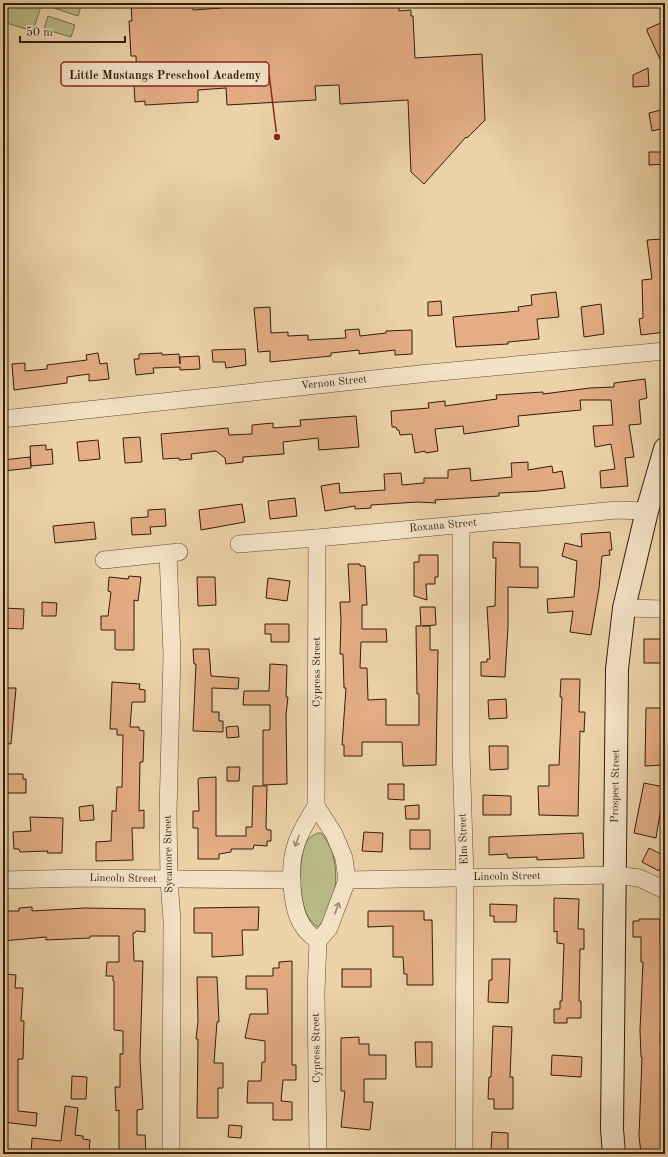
<svg xmlns="http://www.w3.org/2000/svg" width="668" height="1157" viewBox="0 0 668 1157" font-family="'Old Standard TT',serif">
<style>
.green{fill:#b9bc87;stroke:#766c4c}
.building{fill:#e4ad84;stroke:#331b11}
.lines{fill:none;stroke-linecap:round;stroke-linejoin:round}
.street-casing{stroke:#624937;stroke-width:18}
.secondary-casing{stroke:#331b11;stroke-width:24}
.street{stroke:#f3e2c6;stroke-width:17}
.secondary{stroke:#f3e2c6;stroke-width:22}
.oneway{stroke:#9d8875}
.labels{text-anchor:middle;dominant-baseline:central;stroke-width:3;stroke-linejoin:round;paint-order:stroke}
.street-label{font-size:11px;fill:#331b11;stroke:#f3e2c6}
.leader{fill:none;stroke:#8f2418;stroke-width:1.5}
.callout-dot{fill:#8f2418;stroke:#f3e2c6;stroke-width:1.5}
.callout{fill:#f3e2c6;stroke:#8f2418;stroke-width:1.5}
.callout-label{font-size:12px;text-anchor:middle;font-weight:bold;fill:#331b11}
</style>
<rect width="100%" height="100%" fill="#edd3a8"/>
<filter id="stains"><feTurbulence type="fractalNoise" baseFrequency=".005" numOctaves="4"/><feColorMatrix values="0 0 0 0 .2 0 0 0 0 .09 0 0 0 0 .02 0 0 0 .5 -.17"/></filter>
<radialGradient id="worn" r=".72"><stop offset=".6" stop-color="#630" stop-opacity="0"/><stop offset="1" stop-color="#630" stop-opacity=".3"/></radialGradient>
<g class="green">
<polygon points="3,3 42,3 33,31 3,22"/>
<polygon points="52,3 82,3 78,16 51,7"/>
<polygon points="48,16 75,25 71,37 44,29"/>
<path d="M 318,833 L 321,833 C 343,856 339,906 318,927 C 297,917 297,862 306,843 C 308,838 313,835 318,833 Z"/>
</g>
<g class="building">
<polygon points="193,3 193,10 222,8 222,3 399,4 399,11 411,10 411,16 413,16 415,58 482,54 485,120 467,138 466,137 424,184 411,172 408,100 340,104 339,85 315,86 316,100 227,105 226,88 198,90 198,102 145,105 145,101 135,102 134,85 137,85 136,56 131,56 130,38 129,21 132,21 131,4"/>
<polygon points="665,21 665,70 647,31 647,29"/>
<polygon points="648,68 649,86 633,87 633,75"/>
<polygon points="665,109 665,128 652,131 649,113"/>
<polygon points="649,152 665,152 665,164 649,165"/>
<polygon points="662,239 662,242 665,242 665,302 663,302 665,332 641,335 639,319 643,318 642,280 652,279 647,240"/>
<polygon points="556,292 559,317 537,319 539,339 508,342 508,344 456,347 453,317 519,311 518,307 532,305 531,295"/>
<polygon points="441,301 442,315 428,316 428,302"/>
<polygon points="601,304 604,334 584,337 581,307"/>
<polygon points="270,307 271,333 288,332 288,336 308,335 308,340 346,338 345,330 359,329 360,336 386,333 386,331 412,330 412,354 395,355 395,350 359,354 359,350 331,353 331,356 270,362 270,351 258,352 254,308"/>
<polygon points="245,349 246,365 226,368 225,362 213,362 212,350"/>
<polygon points="98,353 100,364 107,363 109,379 89,381 89,374 67,377 67,383 14,390 12,364 25,363 25,371 47,369 47,365 87,360 86,355"/>
<polygon points="162,353 162,355 179,354 180,364 180,357 199,356 200,369 180,370 180,367 153,368 154,373 136,375 134,359 139,359 139,354"/>
<polygon points="645,379 647,398 639,400 641,424 629,425 634,457 625,458 628,486 601,488 600,471 615,469 611,444 595,447 593,426 613,425 611,400 580,400 581,410 518,416 519,426 464,434 463,426 435,429 438,451 426,453 425,451 415,453 412,434 400,435 399,430 397,430 396,427 392,427 391,411 429,408 428,403 445,401 445,406 497,399 496,395 543,392 543,394 590,388 614,387 614,383"/>
<polygon points="356,416 359,447 319,450 318,438 283,442 284,454 243,457 243,462 226,464 225,458 216,451 191,454 192,459 179,460 179,458 163,459 161,434 228,428 229,435 252,434 252,425 273,423 273,428 301,426 300,420"/>
<polygon points="140,437 142,462 125,463 123,438"/>
<polygon points="98,440 100,459 79,461 77,442"/>
<polygon points="46,445 46,450 52,449 53,464 31,466 30,446"/>
<polygon points="30,457 31,468 3,471 3,460"/>
<polygon points="528,462 528,470 552,466 553,473 562,471 565,488 540,491 499,493 499,496 435,500 436,503 418,502 371,505 371,508 355,509 355,506 325,511 321,486 339,483 340,493 385,490 384,474 401,473 402,485 424,483 424,478 448,478 448,470 470,468 471,481 512,477 511,463"/>
<polygon points="295,498 297,516 270,519 268,501"/>
<polygon points="242,504 245,522 201,530 199,510"/>
<polygon points="165,509 166,526 150,527 151,534 132,535 131,518 148,517 148,510"/>
<polygon points="94,522 96,539 55,543 53,526"/>
<polygon points="610,532 612,550 609,550 610,555 602,556 599,588 591,635 570,632 573,611 548,613 547,599 574,597 577,561 562,556 565,543 582,547 581,534"/>
<polygon points="493,542 520,543 520,567 538,567 538,588 508,587 508,627 505,677 481,676 481,662 487,662 487,659 490,659 487,607 495,606 496,558 493,558"/>
<polygon points="419,555 438,555 438,577 435,577 435,584 426,584 427,600 414,596 414,562 419,562"/>
<polygon points="348,564 360,564 360,566 365,566 367,605 362,605 362,629 386,629 387,642 361,642 360,668 367,668 368,700 386,699 386,725 419,725 419,694 417,694 416,626 421,626 420,607 435,607 436,625 422,626 430,626 430,650 438,650 436,765 403,766 402,742 362,742 362,756 344,756 344,745 342,745 346,688 344,688 343,654 340,654 341,620 340,602 350,602"/>
<polygon points="129,576 141,577 138,601 134,600 134,650 117,650 115,649 115,630 101,630 101,616 108,616 111,592 108,591 109,577 128,579"/>
<polygon points="197,577 215,577 216,605 198,606"/>
<polygon points="268,578 290,581 287,601 266,598"/>
<polygon points="42,602 57,603 56,616 42,616"/>
<polygon points="3,608 24,609 23,629 3,628"/>
<polygon points="265,624 289,624 289,642 271,642 271,634 265,634"/>
<rect x="644" y="639" width="21" height="24"/>
<polygon points="193,649 209,649 211,676 239,678 238,689 212,688 212,712 219,712 219,721 223,721 223,732 193,731 196,664 194,664"/>
<polygon points="270,664 287,665 286,697 288,697 286,715 287,784 263,785 263,730 270,730 270,705 243,705 244,691 269,691"/>
<polygon points="561,679 580,679 579,712 585,712 584,732 580,731 578,816 539,815 538,786 549,786 549,765 559,765 562,697 560,697"/>
<polygon points="112,682 140,684 139,689 145,690 145,702 132,702 130,727 139,727 139,730 144,731 143,762 140,762 139,811 144,810 144,828 132,828 133,860 96,861 96,842 111,841 112,811 116,811 117,787 122,787 123,735 117,735 117,729 110,729"/>
<polygon points="3,688 16,688 11,744 3,743"/>
<polygon points="506,699 507,718 489,719 488,700"/>
<polygon points="646,708 663,708 662,745 665,745 665,765 645,766"/>
<polygon points="238,726 239,737 227,738 226,727"/>
<polygon points="489,746 508,746 508,769 490,770"/>
<polygon points="227,767 240,767 239,781 227,781"/>
<polygon points="3,774 23,774 23,779 26,779 26,793 3,793"/>
<polygon points="216,777 216,836 246,836 246,827 252,827 253,786 267,786 266,827 267,830 271,830 271,841 267,841 267,846 254,845 253,849 231,849 231,852 219,854 219,859 198,859 198,828 193,828 193,811 199,811 198,780 199,778"/>
<polygon points="644,783 664,787 665,790 665,802 662,801 656,838 634,833"/>
<polygon points="388,784 404,784 404,800 388,799"/>
<polygon points="483,795 511,796 511,815 483,815"/>
<polygon points="93,805 94,820 80,821 79,807"/>
<polygon points="419,805 419,819 406,819 405,806"/>
<polygon points="30,817 63,818 62,853 47,853 48,851 20,852 19,849 14,849 13,832 31,831"/>
<rect x="410" y="830" width="20" height="19"/>
<polygon points="364,832 383,833 382,852 362,851"/>
<polygon points="583,833 584,858 537,860 537,857 508,858 507,854 489,855 489,837"/>
<polygon points="649,848 665,856 659,871 642,862"/>
<polygon points="554,898 579,899 578,929 584,929 584,949 580,949 579,1001 581,1001 581,1018 567,1018 567,1023 554,1023 554,1009 560,1009 560,1001 562,1001 564,944 557,943 557,931 554,932"/>
<polygon points="490,904 517,905 516,922 494,922 494,916 490,916"/>
<polygon points="32,907 32,911 85,908 145,909 145,932 136,931 135,933 133,933 134,961 143,961 140,1059 143,1109 137,1110 137,1135 145,1135 146,1154 119,1154 119,1110 116,1111 115,1087 120,1087 120,1054 123,1054 123,1031 114,1030 114,981 113,981 113,976 106,976 107,962 119,962 119,936 90,936 90,938 46,940 46,937 3,941 3,911 19,911 19,908"/>
<polygon points="259,907 258,930 242,930 243,955 212,957 212,933 194,933 194,908"/>
<polygon points="368,911 424,911 424,920 432,920 433,985 407,985 407,974 404,974 403,957 393,957 393,926 368,927"/>
<polygon points="639,919 660,919 660,943 665,943 665,1017 661,1017 660,1042 665,1042 665,1113 663,1113 663,1130 664,1154 641,1154 639,1136 642,1057 641,1057 640,1030 643,962 641,962 641,937 633,937 633,921 639,921"/>
<polygon points="492,959 510,959 508,1003 488,1002 489,980 492,980"/>
<polygon points="292,961 292,1065 296,1065 296,1080 283,1080 281,1101 292,1102 292,1120 273,1120 273,1103 247,1103 248,1081 261,1081 262,1062 265,1062 265,1041 245,1038 250,1014 268,1014 267,989 246,989 246,976 273,976 273,968 279,968 279,962"/>
<rect x="342" y="969" width="29" height="18"/>
<polygon points="3,974 16,975 15,988 23,988 21,1021 24,1021 23,1059 18,1059 18,1111 37,1113 36,1126 3,1122"/>
<polygon points="197,977 217,977 219,1022 217,1022 214,1063 223,1063 223,1088 218,1088 218,1118 197,1118 198,1039 196,1039 198,1021"/>
<polygon points="493,1026 512,1027 510,1077 513,1077 513,1109 494,1109 494,1099 488,1099 489,1077 491,1077"/>
<polygon points="359,1037 359,1044 369,1044 369,1055 386,1055 386,1079 364,1079 364,1102 373,1102 370,1130 341,1127 345,1091 341,1091 341,1038"/>
<polygon points="415,1042 432,1042 432,1067 416,1067"/>
<polygon points="552,1055 582,1057 581,1077 551,1075"/>
<polygon points="72,1076 87,1077 86,1099 71,1099"/>
<polygon points="65,1106 78,1108 75,1135 83,1136 83,1139 90,1140 89,1154 31,1154 32,1138 61,1141"/>
<polygon points="229,1125 242,1126 241,1138 228,1137"/>
<polygon points="492,1132 508,1133 508,1151 491,1151"/>
</g>
<g class="lines">
<defs>
<g id="street">
<polyline points="3,419 429,373 665,351"/>
<polyline points="461,525 461,751 465,878 464,1154"/>
<path d="M 317,538 L 316,806 C 308,820 299,832 295,848 C 289,867 291,910 303,926 C 306,932 313,937 318,941"/>
<polyline points="239,544 317,538 617,510 647,511"/>
<polyline points="168,554 172,654 168,813 169,880 172,921 171,1154"/>
<polyline points="104,560 179,552"/>
<polyline points="624,608 665,609"/>
<polyline points="316,806 334,834 344,858 347,880 329,928 318,941 316,992 318,1154"/>
<polyline points="3,880 82,878 292,880"/>
<polyline points="347,880 615,875 639,878 665,890"/>
</g>
<polyline id="secondary" points="614,1154 612,1129 617,669 624,608 647,511 665,449"/>
</defs>
<use href="#street" class="street-casing"/>
<use href="#secondary" class="secondary-casing"/>
<use href="#street" class="street"/>
<use href="#secondary" class="secondary"/>
</g>
<defs><path id="oneway-shaft" d="M-6 0H5M1.5-3L5.5 0L1.5 3" fill="none" stroke-width="1.6" stroke-linecap="round" stroke-linejoin="round"/></defs>
<g class="oneway">
<use href="#oneway-shaft" transform="translate(297 841) rotate(111)"/>
<use href="#oneway-shaft" transform="translate(337 908) rotate(-70)"/>
</g>
<g class="labels">
<g class="street-label">
<text transform="translate(334 383) rotate(-6)">Vernon Street</text>
<text transform="translate(443 526) rotate(-5)">Roxana Street</text>
<text transform="translate(317 672) rotate(-90)">Cypress Street</text>
<text transform="translate(616 786) rotate(-89)">Prospect Street</text>
<text transform="translate(464 839) rotate(-92)">Elm Street</text>
<text transform="translate(169 854) rotate(-91)">Sycamore Street</text>
<text transform="translate(507 877) rotate(-1)">Lincoln Street</text>
<text transform="translate(123 879) rotate(1)">Lincoln Street</text>
<text transform="translate(317 1048) rotate(-91)">Cypress Street</text>
</g>
</g>
<path class="leader" d="M277 137L269 74"/>
<circle class="callout-dot" cx="277" cy="137" r="4"/>
<rect class="callout" x="61" y="62" width="208" height="24" rx="4"/>
<g class="callout-label">
<text x="165" y="79">Little Mustangs Preschool Academy</text>
</g>
<rect width="668" height="1157" fill="none" stroke="#edd3a8" stroke-width="16"/>
<rect x="4" y="4" width="660" height="1149" fill="none" stroke="#331b11" stroke-width="2"/>
<rect x="8" y="8" width="652" height="1141" fill="none" stroke="#331b11"/>
<path d="M20 36v6h105v-6" fill="none" stroke="#331b11" stroke-width="2"/>
<text x="26" y="36" font-size="12" fill="#331b11" stroke="#f3e2c6" stroke-width="3" paint-order="stroke">50 m</text>
<rect width="100%" height="100%" filter="url(#stains)"/>
<rect width="100%" height="100%" fill="url(#worn)"/>
</svg>
